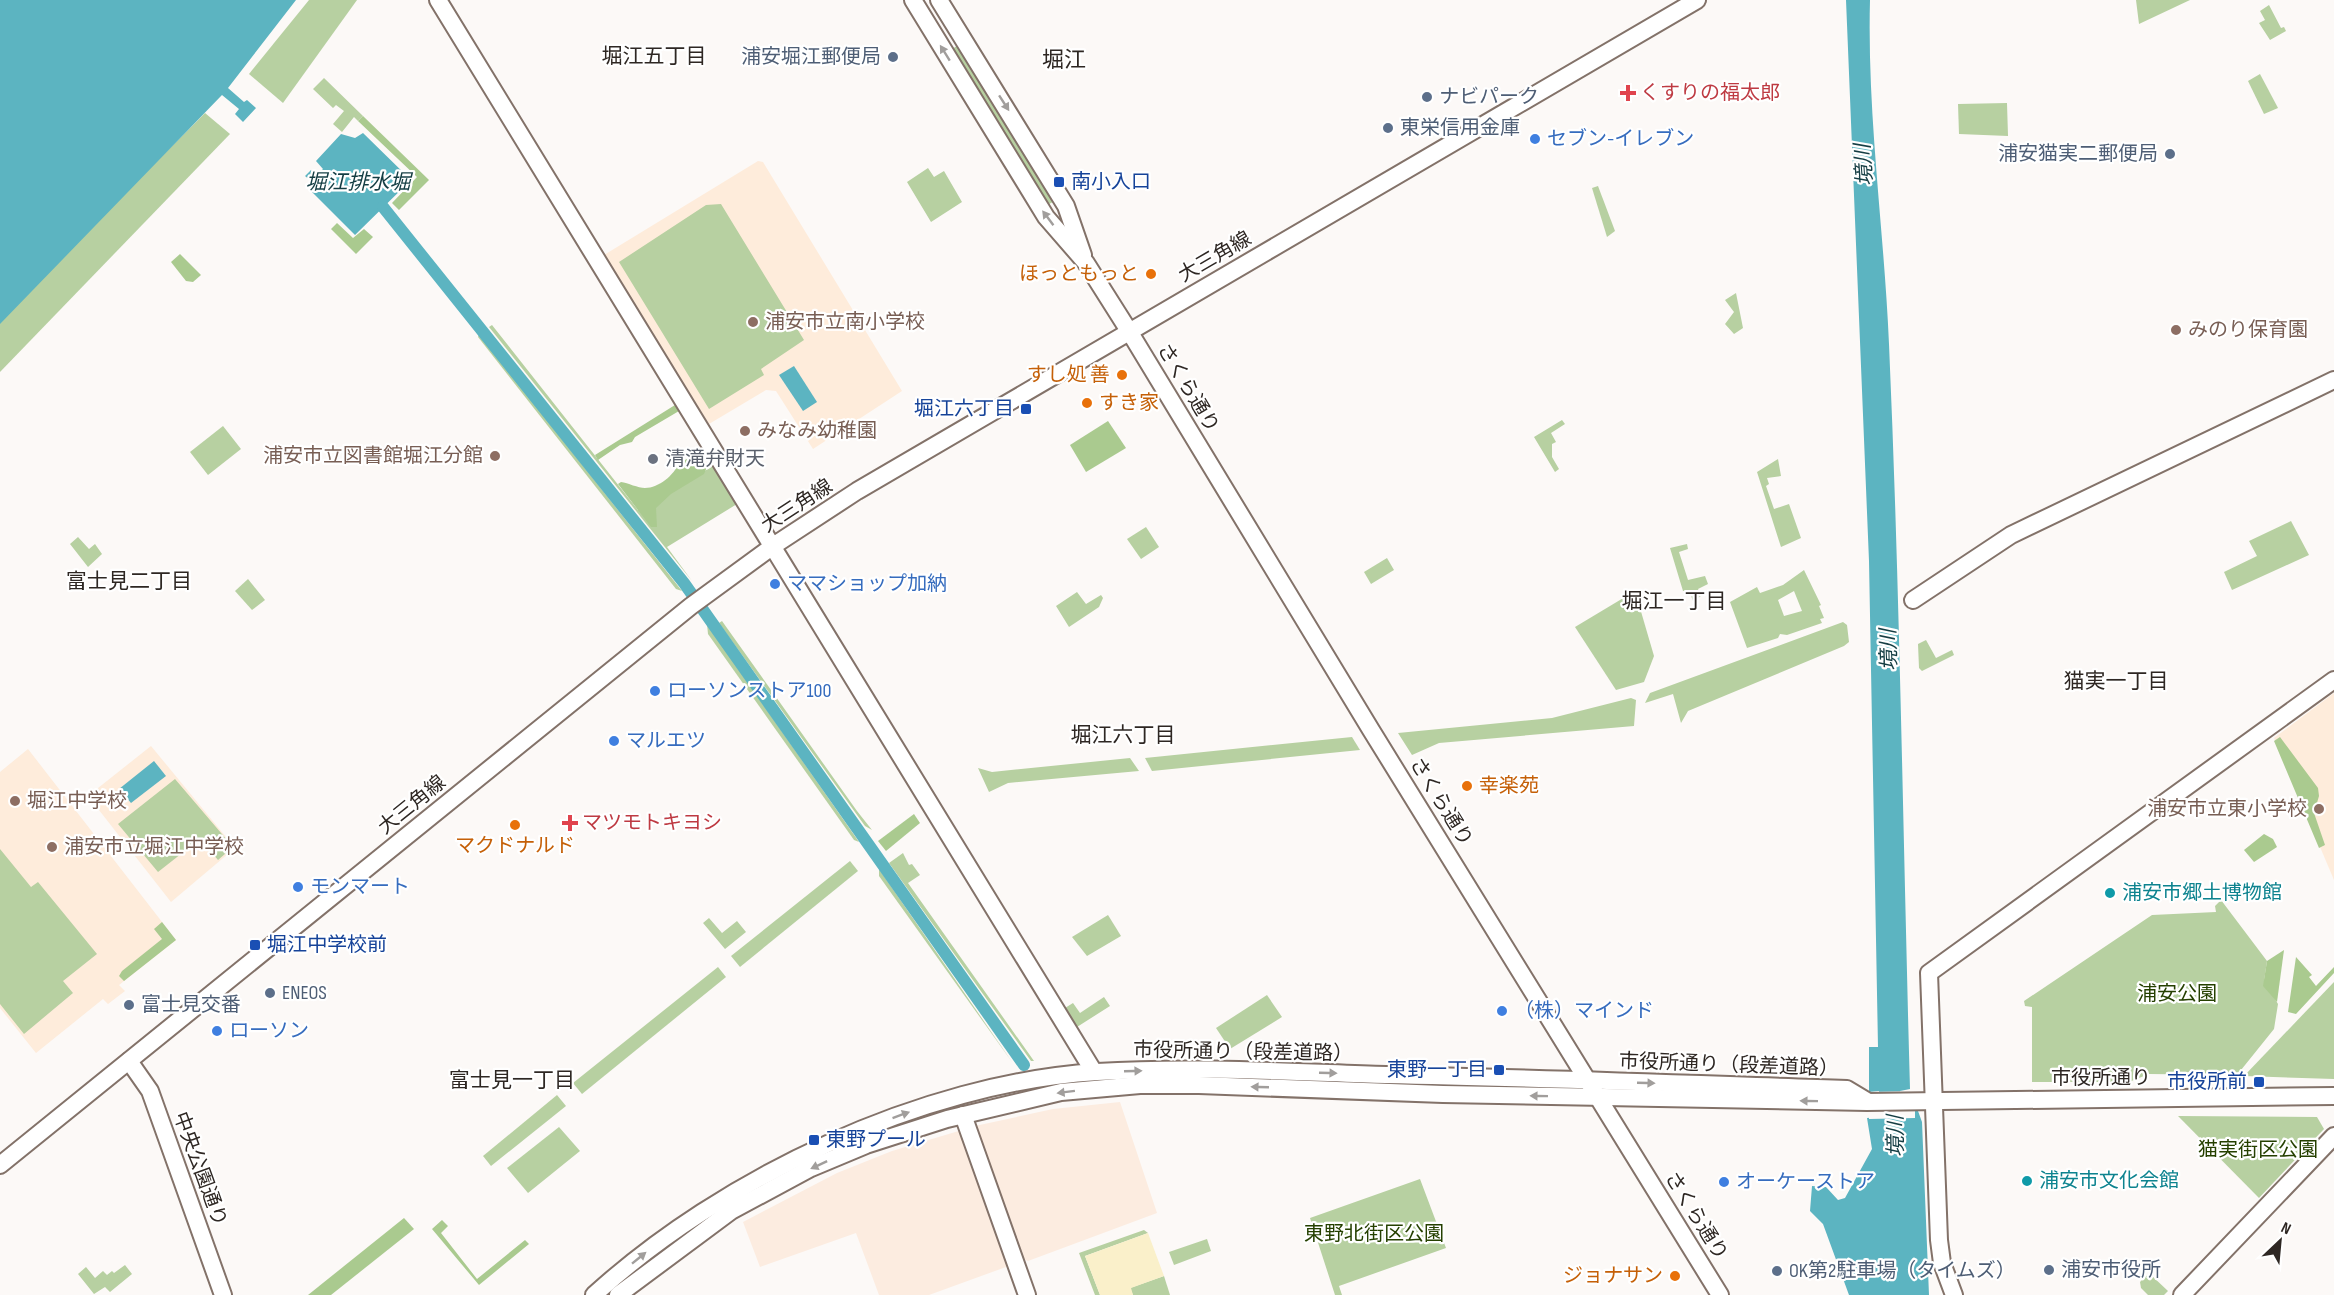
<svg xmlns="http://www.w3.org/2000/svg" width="2334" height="1295" viewBox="0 0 2334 1295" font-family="'Sofia Sans Condensed','Noto Sans JP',sans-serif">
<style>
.industrial{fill:#fcece0}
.education{fill:#feecdb}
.green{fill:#b7d0a1;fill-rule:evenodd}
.forest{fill:#aaca8f}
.sand{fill:#faf0ca}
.water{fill:#5cb4c1}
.pier{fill:#fcf9f7}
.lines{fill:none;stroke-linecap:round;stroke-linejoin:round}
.canal{stroke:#5cb4c1;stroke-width:12}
.tertiary-casing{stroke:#837269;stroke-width:20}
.tertiary{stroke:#fff;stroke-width:16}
.oneway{fill:#a19e9c}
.service-dot{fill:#5c6f8a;stroke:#fff;stroke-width:2}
.health-dot{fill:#e0444e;stroke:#fff;stroke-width:2}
.shop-dot{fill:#3f7fe0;stroke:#fff;stroke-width:2}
.transit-dot{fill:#1a4fb4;stroke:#fff;stroke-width:2}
.food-dot{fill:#e8710a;stroke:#fff;stroke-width:2}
.education-dot{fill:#8d6e63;stroke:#fff;stroke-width:2}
.worship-dot{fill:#6b7280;stroke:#fff;stroke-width:2}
.culture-dot{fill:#0f9aa8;stroke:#fff;stroke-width:2}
.labels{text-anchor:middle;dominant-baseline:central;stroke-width:4.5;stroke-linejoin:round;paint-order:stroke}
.service-label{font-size:20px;fill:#4e5e75;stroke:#fff;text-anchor:start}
.health-label{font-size:20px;fill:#be3a42;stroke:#fff;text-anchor:start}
.shop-label{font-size:20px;fill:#366cbe;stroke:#fff;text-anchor:start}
.transit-label{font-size:20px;fill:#164399;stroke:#fff;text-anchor:start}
.street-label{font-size:20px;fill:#2e2723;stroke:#fff}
.food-label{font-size:20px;fill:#c56008;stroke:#fff;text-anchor:end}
.education-label{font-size:20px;fill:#785e54;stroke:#fff;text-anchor:start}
.worship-label{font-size:20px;fill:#5b616d;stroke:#fff;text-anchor:start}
.culture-label{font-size:20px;fill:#0d838f;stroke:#fff;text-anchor:start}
.park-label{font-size:20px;fill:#254000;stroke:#fff}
.neighbourhood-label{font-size:21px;fill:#2e2723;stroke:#fff}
.water-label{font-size:21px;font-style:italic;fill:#143d43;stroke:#fff}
.quarter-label{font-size:22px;fill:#2e2723;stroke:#fff}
</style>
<rect width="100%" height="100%" fill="#fcf9f7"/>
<g class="industrial">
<polygon points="1120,1102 1157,1213 1028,1261 1021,1258 975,1126 1053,1109"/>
<polygon points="962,1130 1008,1262 1006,1267 929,1295 879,1295 856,1233 760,1267 743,1222 837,1173 892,1151"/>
</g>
<g class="education">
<polygon points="758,161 763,162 902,391 813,449 776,391 766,390 709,424 604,255"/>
<polygon points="2334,693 2334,880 2274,738"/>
<polygon points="151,746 235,848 171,902 88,796"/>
<polygon points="28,749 176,940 119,985 125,991 108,1004 103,999 36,1053 0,1008 0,772"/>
</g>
<g class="green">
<polygon points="309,0 357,0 283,103 249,74"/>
<polygon points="2114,0 2190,0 2139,24 2136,0"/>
<polygon points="2269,5 2281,28 2284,27 2286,31 2270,40 2259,23 2265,20 2260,11"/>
<polygon points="958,45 1055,201 1045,206 951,50"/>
<polygon points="2260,74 2278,108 2264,114 2248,81"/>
<polygon points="324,78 363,116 358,121 354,117 342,132 333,124 344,111 336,105 333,108 313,89"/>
<polygon points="2007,103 2008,136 1959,134 1958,104"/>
<polygon points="205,113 230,134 0,372 0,319"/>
<polygon points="928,168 934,177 944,171 962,202 931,222 907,182"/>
<polygon points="1598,186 1615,231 1607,237 1592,188"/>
<polygon points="721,204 804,340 761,369 764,375 709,409 619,262 706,205"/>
<polygon points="1736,293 1743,328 1734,334 1725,324 1734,312 1725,300"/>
<polygon points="492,325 638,510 713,466 737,504 667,547 692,581 489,327"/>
<polygon points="479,334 682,591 676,589 478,337"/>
<polygon points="1562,420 1565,424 1551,433 1556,442 1552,444 1552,457 1559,469 1555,472 1534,437"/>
<polygon points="223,426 241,449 208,475 190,452"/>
<polygon points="1778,459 1781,476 1767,478 1769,484 1766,486 1774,509 1789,504 1801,538 1781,547 1757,472"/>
<polygon points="2291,521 2309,555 2232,590 2224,572 2257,556 2249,541"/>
<polygon points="1146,527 1159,547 1141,559 1127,539"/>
<polygon points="78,537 89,549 95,544 102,554 88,567 70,544"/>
<polygon points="1687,544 1688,549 1679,552 1688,580 1705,576 1708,584 1698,589 1701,596 1693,601 1689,590 1683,591 1670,548"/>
<polygon points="1387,558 1394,570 1371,584 1364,572"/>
<path d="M 1804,570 L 1821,605 L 1819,606 L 1824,618 L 1820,619 L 1822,623 L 1787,635 L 1780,634 L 1778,638 L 1747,648 L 1730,602 L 1757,587 L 1760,593 L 1783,585 ZM 1794,591 L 1802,611 L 1784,616 L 1778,600 Z"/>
<polygon points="248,579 265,600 252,610 235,591"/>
<polygon points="1635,591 1654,656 1644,682 1616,690 1575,627"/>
<polygon points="1077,592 1086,604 1101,595 1103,598 1099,607 1069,627 1056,606"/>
<polygon points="722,621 857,811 872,830 865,826 719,623"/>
<polygon points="1843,622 1847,625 1849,642 1844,646 1688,711 1681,723 1673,694 1645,703 1650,693"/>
<polygon points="707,624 859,842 854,840 708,634"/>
<polygon points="1926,640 1936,658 1952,650 1954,655 1922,671 1919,668 1918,644"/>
<polygon points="1631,698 1636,700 1634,726 1439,743 1412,755 1398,733 1552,718"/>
<polygon points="1352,737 1360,750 1152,771 1145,758"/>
<polygon points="1130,758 1139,771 1008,783 989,792 978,768 992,772"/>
<polygon points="175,779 233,847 218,860 200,839 158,872 118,824"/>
<polygon points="0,849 31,887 38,882 97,954 63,981 73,993 24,1034 0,1004"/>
<polygon points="903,853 909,865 912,864 920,875 908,883 1034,1061 1031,1061 889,863"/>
<polygon points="850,861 858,871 740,967 731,956"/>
<polygon points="879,869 1012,1062 879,876"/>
<polygon points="2221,900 2267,961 2264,981 2278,1004 2274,1029 2237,1075 2149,1074 2129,1082 2032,1082 2032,1007 2025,1006 2024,1001 2152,915 2216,912 2215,906"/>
<polygon points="1108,915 1121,936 1087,956 1072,937"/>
<polygon points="709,918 722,933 737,921 746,932 725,949 703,923"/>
<polygon points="718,967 726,977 582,1094 573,1083"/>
<polygon points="2334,982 2334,1079 2244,1076"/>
<polygon points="1267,995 1282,1017 1230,1049 1216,1028"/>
<polygon points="1104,997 1110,1006 1077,1027 1065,1008 1073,1003 1080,1013"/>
<polygon points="557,1095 566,1106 491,1166 483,1156"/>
<polygon points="2178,1116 2317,1117 2324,1129 2259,1198"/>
<polygon points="559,1127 580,1151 528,1193 507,1168"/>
<polygon points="1420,1179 1446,1248 1339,1286 1342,1295 1335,1295 1310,1218"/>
<polygon points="1144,1230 1148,1233 1085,1256 1100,1295 1095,1295 1079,1253"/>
<polygon points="1207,1239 1211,1251 1174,1265 1169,1252"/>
<polygon points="125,1265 132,1274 110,1292 105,1287 94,1294 78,1274 86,1267 95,1278 103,1271 107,1275 112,1271 114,1273"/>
<polygon points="2151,1275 2168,1291 2164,1295 2148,1295 2141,1288 2140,1282 2146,1276"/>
<polygon points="1164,1276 1170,1295 1133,1295 1130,1288"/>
</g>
<g class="forest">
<polygon points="363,116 429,180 399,210 392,203 417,177 358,121"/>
<polygon points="337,223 353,238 364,229 373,237 356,254 331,229"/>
<polygon points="180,254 201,275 193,282 186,281 171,262"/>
<polygon points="675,405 679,411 635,437 632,442 620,445 598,460 595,455"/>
<polygon points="1108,421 1126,448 1086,472 1070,445"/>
<path d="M 687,459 L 695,465 L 707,467 L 704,474 L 671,494 L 656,508 L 657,527 L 651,527 L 618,484 L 621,482 C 628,483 638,488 645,488 C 659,488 674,475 679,463 Z"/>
<polygon points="2280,737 2318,788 2319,796 2314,813 2325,845 2319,848 2274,741"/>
<polygon points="914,814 920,823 886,851 878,841"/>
<polygon points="2264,834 2273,839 2277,847 2254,862 2244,850"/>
<polygon points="162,922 176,940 124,981 119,976 122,971 162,939 154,929"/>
<polygon points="2284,950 2277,1002 2263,986 2267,961"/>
<polygon points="2296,957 2312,975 2309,977 2316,986 2334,967 2334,973 2296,1014 2288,1012"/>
<polygon points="404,1218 414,1229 331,1295 308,1295"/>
<polygon points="442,1220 448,1226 441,1233 477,1279 525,1240 529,1244 479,1285 432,1229"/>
</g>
<polygon class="sand" points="1148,1233 1164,1276 1131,1288 1133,1295 1100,1295 1085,1256"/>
<g class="water">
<polygon points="0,0 296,0 228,88 244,102 247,100 256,108 243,122 235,114 239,109 222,95 0,324"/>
<path d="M 1846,0 L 1870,0 C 1867,115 1884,229 1889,344 C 1900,593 1903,841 1910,1089 L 1900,1091 L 1900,1114 L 1906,1110 L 1918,1111 L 1922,1122 L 1929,1295 L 1849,1295 L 1823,1224 L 1810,1211 L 1812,1186 L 1826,1187 L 1838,1200 L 1845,1198 L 1872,1149 L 1867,1118 L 1879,1117 L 1879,1091 L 1869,1092 L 1869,1047 L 1878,1047 L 1869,561 Z"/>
<polygon points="363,133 411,180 355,235 307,187 311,181 305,176 311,170 316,176 323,169 316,161 341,134 355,138"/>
<polygon points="794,366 817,402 803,411 779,375"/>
<polygon points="154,761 166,776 131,803 119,789"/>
</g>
<polygon class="pier" points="1912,1091 1903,1093 1903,1111 1903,1109 1915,1108 1915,1118 1869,1119 1869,1115 1876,1115 1876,1094 1868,1092"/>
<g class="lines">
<polyline class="canal" points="383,207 684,583 1024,1065"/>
<defs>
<g id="tertiary">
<polyline points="438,0 1094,1072"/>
<polyline points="913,0 1046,217 1086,263 1129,331 1371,730 1720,1295"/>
<polyline points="939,0 1066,206 1083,255"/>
<polyline points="1913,600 2011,535 2334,380"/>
<polyline points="129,1061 150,1091 223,1295"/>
<polyline points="963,1115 1027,1295"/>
<polyline points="0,1165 691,606 773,546 857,491 1697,0"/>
<path d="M 594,1295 C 722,1178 922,1083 1097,1072 C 1193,1066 1290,1072 1386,1075 C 1540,1078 1693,1084 1847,1089 L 1867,1101"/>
<polyline points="618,1295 731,1211 811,1168 866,1145 947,1119 1061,1092 1140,1085 1199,1085 1443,1094 1867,1102 2334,1096"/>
<polyline points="1954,1295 1942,1263 1939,1240 1929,973 2334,680"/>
<polyline points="2182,1295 2334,1136"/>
</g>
</defs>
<use href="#tertiary" class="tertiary-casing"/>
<use href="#tertiary" class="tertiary"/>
</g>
<defs><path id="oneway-solid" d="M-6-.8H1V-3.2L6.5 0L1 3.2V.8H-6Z" transform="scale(1.5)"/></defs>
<g class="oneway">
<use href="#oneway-solid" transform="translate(945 53) rotate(-122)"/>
<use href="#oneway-solid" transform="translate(1004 103) rotate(57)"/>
<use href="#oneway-solid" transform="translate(1048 218) rotate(-127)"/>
<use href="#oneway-solid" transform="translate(1133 1071) rotate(-2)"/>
<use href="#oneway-solid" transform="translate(1328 1073) rotate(2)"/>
<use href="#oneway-solid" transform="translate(1646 1083) rotate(2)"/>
<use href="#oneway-solid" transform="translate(1260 1087) rotate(-178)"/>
<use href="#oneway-solid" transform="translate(1066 1092) rotate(173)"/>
<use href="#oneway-solid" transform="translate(1539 1096) rotate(-179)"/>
<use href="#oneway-solid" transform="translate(1809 1101) rotate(-179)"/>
<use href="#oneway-solid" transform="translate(901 1115) rotate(-20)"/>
<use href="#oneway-solid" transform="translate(819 1165) rotate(155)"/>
<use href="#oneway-solid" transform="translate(639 1258) rotate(-39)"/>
</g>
<g class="service-dot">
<circle cx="893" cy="57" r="6"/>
<circle cx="1427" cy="97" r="6"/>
<circle cx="1388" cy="128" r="6"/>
<circle cx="2170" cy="154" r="6"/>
<circle cx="270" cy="993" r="6"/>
<circle cx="129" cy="1005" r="6"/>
<circle cx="2049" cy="1270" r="6"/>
<circle cx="1777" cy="1271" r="6"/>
</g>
<g class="health-dot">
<path d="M1625 84h6v6h6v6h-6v6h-6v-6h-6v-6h6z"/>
<path d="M567 814h6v6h6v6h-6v6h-6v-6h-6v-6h6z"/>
</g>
<g class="shop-dot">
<circle cx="1535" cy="139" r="6"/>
<circle cx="775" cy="584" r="6"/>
<circle cx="655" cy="691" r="6"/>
<circle cx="614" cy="741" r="6"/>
<circle cx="298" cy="887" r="6"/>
<circle cx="1502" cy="1011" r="6"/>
<circle cx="217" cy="1031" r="6"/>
<circle cx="1724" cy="1182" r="6"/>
</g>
<g class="transit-dot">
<rect x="1053" y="176" width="12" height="12" rx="3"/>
<rect x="1020" y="403" width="12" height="12" rx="3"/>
<rect x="249" y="939" width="12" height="12" rx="3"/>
<rect x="1493" y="1064" width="12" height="12" rx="3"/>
<rect x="2253" y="1076" width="12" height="12" rx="3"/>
<rect x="808" y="1134" width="12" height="12" rx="3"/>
</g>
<g class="food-dot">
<circle cx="1151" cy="274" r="6"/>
<circle cx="1122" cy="375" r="6"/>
<circle cx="1087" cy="403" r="6"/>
<circle cx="1467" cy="786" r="6"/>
<circle cx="515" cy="825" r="6"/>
<circle cx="1675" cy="1276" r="6"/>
</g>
<g class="education-dot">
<circle cx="753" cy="322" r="6"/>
<circle cx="2176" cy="330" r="6"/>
<circle cx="745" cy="431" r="6"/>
<circle cx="495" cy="456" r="6"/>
<circle cx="15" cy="801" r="6"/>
<circle cx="2319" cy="809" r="6"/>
<circle cx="52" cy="847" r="6"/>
</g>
<circle class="worship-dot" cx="653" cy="459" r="6"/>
<g class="culture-dot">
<circle cx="2110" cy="893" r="6"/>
<circle cx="2027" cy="1181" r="6"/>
</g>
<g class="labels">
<g class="service-label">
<text x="881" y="57" text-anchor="end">浦安堀江郵便局</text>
<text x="1439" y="97">ナビパーク</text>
<text x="1400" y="128">東栄信用金庫</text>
<text x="2158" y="154" text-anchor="end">浦安猫実二郵便局</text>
<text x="282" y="993">ENEOS</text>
<text x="141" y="1005">富士見交番</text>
<text x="2061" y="1270">浦安市役所</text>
<text x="1789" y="1271">OK第2駐車場（タイムズ）</text>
</g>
<g class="health-label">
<text x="1640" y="93">くすりの福太郎</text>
<text x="582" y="823">マツモトキヨシ</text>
</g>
<g class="shop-label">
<text x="1547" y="139">セブン-イレブン</text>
<text x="787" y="584">ママショップ加納</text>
<text x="667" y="691">ローソンストア100</text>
<text x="626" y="741">マルエツ</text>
<text x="310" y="887">モンマート</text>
<text x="1514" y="1011">（株）マインド</text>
<text x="229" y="1031">ローソン</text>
<text x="1736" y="1182">オーケーストア</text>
</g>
<g class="transit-label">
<text x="1071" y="182">南小入口</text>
<text x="1014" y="409" text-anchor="end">堀江六丁目</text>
<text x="267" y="945">堀江中学校前</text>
<text x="1487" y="1070" text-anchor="end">東野一丁目</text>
<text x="2247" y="1082" text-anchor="end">市役所前</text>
<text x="826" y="1140">東野プール</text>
</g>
<g class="street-label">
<text transform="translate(1215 257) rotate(-30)">大三角線</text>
<text transform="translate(1188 388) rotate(59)">さくら通り</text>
<text transform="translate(797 506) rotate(-33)">大三角線</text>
<text transform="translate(1441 802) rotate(58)">さくら通り</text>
<text transform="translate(412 805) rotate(-39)">大三角線</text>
<text transform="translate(1243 1052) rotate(1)">市役所通り（段差道路）</text>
<text transform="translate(1729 1065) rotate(2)">市役所通り（段差道路）</text>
<text x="2101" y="1078">市役所通り</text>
<text transform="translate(200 1169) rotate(70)">中央公園通り</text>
<text transform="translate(1696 1216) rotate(58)">さくら通り</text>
</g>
<g class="food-label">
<text x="1139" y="274">ほっともっと</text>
<text x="1110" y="375">すし処 善</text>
<text x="1099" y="403" text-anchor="start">すき家</text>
<text x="1479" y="786" text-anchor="start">幸楽苑</text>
<text x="515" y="846" text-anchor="middle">マクドナルド</text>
<text x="1663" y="1276">ジョナサン</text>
</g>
<g class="education-label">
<text x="765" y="322">浦安市立南小学校</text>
<text x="2188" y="330">みのり保育園</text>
<text x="757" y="431">みなみ幼稚園</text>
<text x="483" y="456" text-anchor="end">浦安市立図書館堀江分館</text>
<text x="27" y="801">堀江中学校</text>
<text x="2307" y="809" text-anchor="end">浦安市立東小学校</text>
<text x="64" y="847">浦安市立堀江中学校</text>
</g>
<g class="worship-label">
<text x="665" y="459">清滝弁財天</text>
</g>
<g class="culture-label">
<text x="2122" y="893">浦安市郷土博物館</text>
<text x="2039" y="1181">浦安市文化会館</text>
</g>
<g class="park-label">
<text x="2177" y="994">浦安公園</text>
<text x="2258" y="1150">猫実街区公園</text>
<text x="1374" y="1234">東野北街区公園</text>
</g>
<g class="neighbourhood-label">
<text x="654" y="56">堀江五丁目</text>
<text x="129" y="581">富士見二丁目</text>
<text x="1674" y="601">堀江一丁目</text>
<text x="2116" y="681">猫実一丁目</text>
<text x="1123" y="735">堀江六丁目</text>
<text x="512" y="1080">富士見一丁目</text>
</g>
<g class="water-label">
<text transform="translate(1864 165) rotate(-94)">境川</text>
<text x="358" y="182">堀江排水堀</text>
<text transform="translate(1889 650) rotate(-92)">境川</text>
<text transform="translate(1896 1136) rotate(-91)">境川</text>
</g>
<g class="quarter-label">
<text x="1064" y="60">堀江</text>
</g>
</g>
<g transform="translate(2280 1241) rotate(26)" stroke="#ffffff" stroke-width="4.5" paint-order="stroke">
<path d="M0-4.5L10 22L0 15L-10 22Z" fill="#2e2723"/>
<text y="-9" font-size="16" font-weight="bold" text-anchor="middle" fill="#2e2723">N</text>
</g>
</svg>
